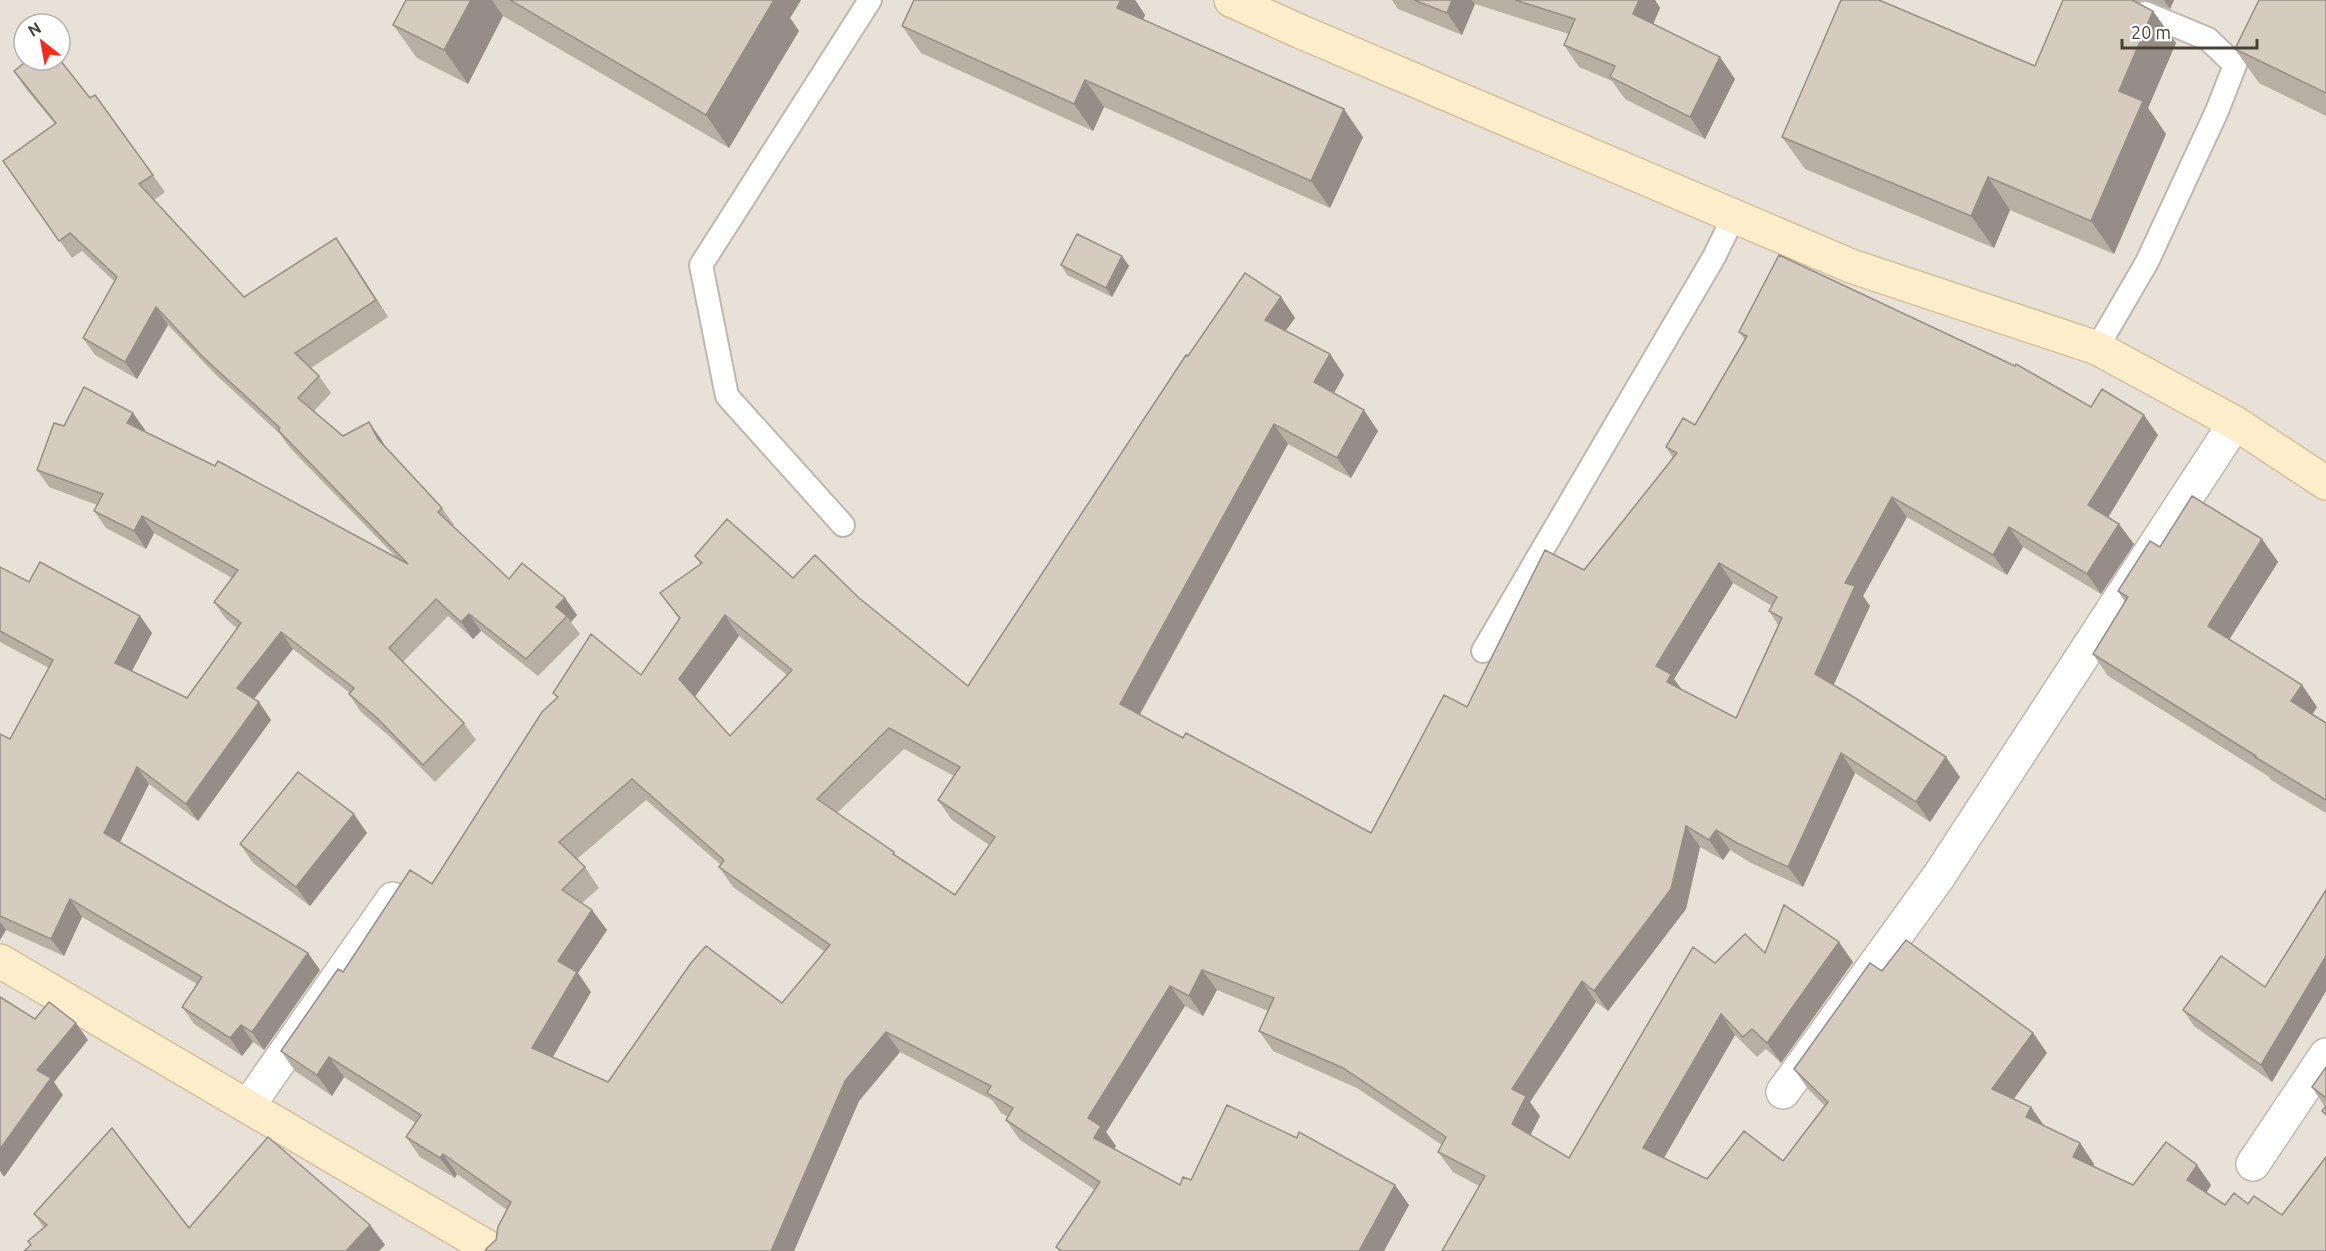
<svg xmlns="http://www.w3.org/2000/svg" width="2326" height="1251" viewBox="0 0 2326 1251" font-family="Ubuntu,sans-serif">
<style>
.residential{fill:#e8e1d7;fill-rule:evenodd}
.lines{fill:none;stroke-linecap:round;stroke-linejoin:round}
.lane-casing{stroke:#c0b7ac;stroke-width:26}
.street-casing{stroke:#c0b7ac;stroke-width:36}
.secondary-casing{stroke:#d4bf99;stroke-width:36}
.lane{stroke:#fff;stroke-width:22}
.street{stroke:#fff;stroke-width:33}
.secondary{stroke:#feedca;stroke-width:33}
.wall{fill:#b8afa4;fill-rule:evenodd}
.shaded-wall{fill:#968e86}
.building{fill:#d6cbbf;stroke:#968e86;stroke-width:1.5;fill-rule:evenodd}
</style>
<rect width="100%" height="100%" fill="#f4f0e9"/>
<path class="residential" d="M 0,0 L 2326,0 L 2326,1251 L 0,1251 ZM 24,24 L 60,24 L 60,60 L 24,60 Z"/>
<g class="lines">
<defs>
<g id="lane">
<polyline points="2097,348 2147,262 2217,111 2235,65 2208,39 2145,13"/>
<polyline points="843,525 727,396 701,265 870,0"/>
<polyline points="1483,651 1714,257 1734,216"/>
</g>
<g id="street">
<polyline points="1783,1092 1939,876 2235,423"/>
<polyline points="248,1106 393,899"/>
<polyline points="2253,1164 2326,1055"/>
</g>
<g id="secondary">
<polyline points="1231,0 1299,31 1851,266 2097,348 2235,423 2326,483"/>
<polyline points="0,961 494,1251"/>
</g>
</defs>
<use href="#lane" class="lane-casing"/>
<use href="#street" class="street-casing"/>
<use href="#secondary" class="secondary-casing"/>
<use href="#lane" class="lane"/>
<use href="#street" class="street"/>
<use href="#secondary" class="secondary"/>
</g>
<g class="wall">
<polygon points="406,0 801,0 790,18 799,31 729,148 503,16 468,84 417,58 393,25"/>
<polygon points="914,0 1135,0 1145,15 1143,20 1363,137 1330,208 1104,107 1093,131 921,53 902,26"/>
<polygon points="1392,0 1655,0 1660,8 1653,24 1735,79 1705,139 1625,99 1612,81 1579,67 1564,45 1569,34 1475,4 1462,35 1398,9"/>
<polygon points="2063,0 2143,0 2137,2 2176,43 2148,108 2166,134 2114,254 2010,210 1994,248 1805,169 1782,137 2035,66"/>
<polygon points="2145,0 2174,0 2170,9"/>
<polygon points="2326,0 2326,116 2259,83 2235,49"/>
<polygon points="14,71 153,175 165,192 154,200 244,297 348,255 388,317 311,368 319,376 331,393 314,411 343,436 381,439 385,446 442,508 454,525 453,526 509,579 565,598 577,615 571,622 580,634 538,676 481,631 473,639 448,616 403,662 464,723 476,740 435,782 389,736 361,712 349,694 350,693 293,649 254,699 259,702 271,720 198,821 149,784 120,842 320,970 264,1050 253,1042 242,1056 194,1024 182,1007 197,984 82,917 64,956 6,930 0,940 0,734 10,739 49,668 0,642 0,567 29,582 140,616 152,633 132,671 187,698 237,628 226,619 214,602 232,578 154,533 146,549 106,528 94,511 97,505 49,487 37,470 64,426 133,413 145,430 144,431 398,559 290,448 280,434 215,374 168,325 137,379 95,355 83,338 114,281 82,251 72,258 3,161 55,124 26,89"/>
<polygon points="1122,256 1129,266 1112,297 1067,275 1061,265"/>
<path d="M 1281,297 L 1295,318 L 1285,331 L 1330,354 L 1344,375 L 1334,393 L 1378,431 L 1351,478 L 1288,444 L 1140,715 L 1371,833 L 1467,707 L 1584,570 L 1673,458 L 1666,447 L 1695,425 L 1745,340 L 1739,332 L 2091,407 L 2158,435 L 2108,517 L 2134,544 L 2101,594 L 2023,547 L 2007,575 L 1907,517 L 1863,596 L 1870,606 L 1833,685 L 1960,777 L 1930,822 L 1855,773 L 1803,887 L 1751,863 L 1730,850 L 1723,860 L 1700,847 L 1686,909 L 1608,1011 L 1596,1002 L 1530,1102 L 1540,1116 L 1530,1135 L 1569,1158 L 1715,963 L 1765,953 L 1853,962 L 1781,1063 L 1766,1049 L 1757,1057 L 1735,1035 L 1664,1158 L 1707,1179 L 1783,1161 L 1825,1106 L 1808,1089 L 1794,1069 L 1882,971 L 2033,1033 L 2047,1053 L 2014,1099 L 2044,1126 L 2080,1143 L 2094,1164 L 2093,1166 L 2133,1185 L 2211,1185 L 2206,1193 L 2225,1205 L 2248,1204 L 2326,1251 L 1479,1186 L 1453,1172 L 1438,1152 L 1442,1145 L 1357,1088 L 1273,1051 L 1259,1031 L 1268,1011 L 1217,990 L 1203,1016 L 1185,1006 L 1106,1132 L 1116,1146 L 1114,1149 L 1180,1185 L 1191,1180 L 1409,1205 L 1384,1251 L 1059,1251 L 1056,1247 L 1095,1190 L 1020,1140 L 1006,1120 L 1008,1117 L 1001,1113 L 992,1100 L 900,1052 L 859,1101 L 794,1251 L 485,1251 L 496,1240 L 507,1210 L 457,1174 L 455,1178 L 420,1157 L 406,1137 L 416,1123 L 344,1077 L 332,1096 L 295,1071 L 281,1051 L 343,972 L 432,884 L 557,698 L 553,693 L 641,675 L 679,619 L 660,593 L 700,564 L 695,556 L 793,578 L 859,598 L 968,686 L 1188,356 ZM 1733,583 L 1772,606 L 1769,611 L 1778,625 L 1736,718 L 1682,690 L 1674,679 ZM 739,636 L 787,675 L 730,736 L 695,697 ZM 904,749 L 954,776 L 938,800 L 952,820 L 989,845 L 955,895 L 898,858 L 837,813 ZM 646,800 L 721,865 L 719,867 L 733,887 L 825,952 L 782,1003 L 608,1082 L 553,1057 L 591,992 L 578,973 L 607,930 L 592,910 L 582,903 L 599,888 L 585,867 L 577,859 Z"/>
<polygon points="2262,539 2278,562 2229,639 2302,685 2317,707 2312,715 2326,723 2326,813 2271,780 2268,776 2108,676 2093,654 2125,602 2118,591 2160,547"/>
<polygon points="367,833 310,906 253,863 240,844"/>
<polygon points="2326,890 2326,991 2272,1082 2194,1026 2183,1010 2265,987"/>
<polygon points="2326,1067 2326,1117 2322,1111 2325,1107 2312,1087"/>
<polygon points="34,1214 189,1228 370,1225 385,1245 30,1245 44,1228"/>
</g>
<g class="shaded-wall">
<polygon points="471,0 492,0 503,16 468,84 444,50"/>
<polygon points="769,0 801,0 790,18 799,31 729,148 706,115"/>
<polygon points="1121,0 1135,0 1145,15 1136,35 1117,8"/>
<polygon points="1452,0 1472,0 1475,4 1462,35 1447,13"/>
<polygon points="1639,0 1655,0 1660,8 1648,36 1633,14"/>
<polygon points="2164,0 2174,0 2170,9"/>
<polygon points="2153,11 2176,43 2148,108 2166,134 2114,254 2091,221 2119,91"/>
<polygon points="1720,57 1735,79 1705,139 1690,117"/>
<polygon points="1085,80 1104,107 1093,131 1074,104"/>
<polygon points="1344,109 1363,137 1330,208 1311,181"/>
<polygon points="1988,177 2010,210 1994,248 1971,216"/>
<polygon points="336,238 348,255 388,317 376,300"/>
<polygon points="1122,256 1129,266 1112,297 1106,288"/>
<polygon points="1281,297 1295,318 1279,340 1265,320"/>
<polygon points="156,307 168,325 137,379 125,362"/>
<polygon points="1330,354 1344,375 1329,402 1314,382"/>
<polygon points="1364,410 1378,431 1351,478 1337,458"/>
<polygon points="133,413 145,430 139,440 127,423"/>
<polygon points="2144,415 2158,435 2103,526 2088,505"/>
<polygon points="369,422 381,439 390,456 378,439"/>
<polygon points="1274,424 1288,444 1134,724 1120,704"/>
<polygon points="1892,497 1907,517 1863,596 1870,606 1829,695 1815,674 1845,583"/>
<polygon points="142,516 154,533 146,549 134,531"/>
<polygon points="2119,524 2134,544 2101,594 2087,574"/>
<polygon points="2009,527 2023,547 2007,575 1993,555"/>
<polygon points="2262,539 2278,562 2224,648 2208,626"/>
<polygon points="1719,563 1733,583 1674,679 1685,694 1681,702 1656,666"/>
<polygon points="565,598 577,615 571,622 567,616 556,607"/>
<polygon points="469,614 481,631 473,639 461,622"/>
<polygon points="725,615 739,636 693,699 679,679"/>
<polygon points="140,616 152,633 127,680 115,663"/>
<polygon points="281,632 293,649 249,705 237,688"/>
<polygon points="2302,685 2317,707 2306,724 2291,701"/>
<polygon points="259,702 271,720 198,821 186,804"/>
<polygon points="1841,753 1855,773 1803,887 1788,867"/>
<polygon points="1946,757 1960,777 1930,822 1916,802"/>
<polygon points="137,767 149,784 116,850 104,833"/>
<polygon points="354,814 367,833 310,906 296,887"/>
<polygon points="1686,826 1700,847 1686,909 1608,1011 1594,991"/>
<polygon points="1716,830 1730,850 1723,860 1709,840"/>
<polygon points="70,899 82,917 64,956 51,939"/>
<polygon points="592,910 607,930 578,973 591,992 546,1068 532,1048 558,961"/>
<polygon points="0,922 6,930 0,940"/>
<polygon points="1839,942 1853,962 1781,1063 1767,1043"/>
<polygon points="308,953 320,970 264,1050 252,1032"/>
<polygon points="2326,956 2326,991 2272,1082 2261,1065"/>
<polygon points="1202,970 1217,990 1203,1016 1189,996"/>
<polygon points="1582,981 1596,1002 1530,1102 1540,1116 1526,1144 1512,1124 1512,1089"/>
<polygon points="1170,986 1185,1006 1106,1132 1116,1146 1108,1158 1094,1138 1088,1118"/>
<polygon points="1721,1014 1735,1035 1658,1168 1643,1148"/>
<polygon points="76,1023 88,1040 54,1082 63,1095 4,1177 0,1171 0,1149 37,1070"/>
<polygon points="241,1025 253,1042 242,1056 230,1038"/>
<polygon points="886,1032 900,1052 859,1101 794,1251 771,1251 845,1081"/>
<polygon points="2033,1033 2047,1053 2006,1109 1992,1089"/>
<polygon points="329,1057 344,1077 332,1096 317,1075"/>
<polygon points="2031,1107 2045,1127 2026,1117"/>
<polygon points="2080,1143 2094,1164 2087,1178 2073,1157"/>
<polygon points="443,1154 457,1174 455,1178 440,1158"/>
<polygon points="2197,1165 2211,1185 2202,1200 2187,1180"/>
<polygon points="1395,1185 1409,1205 1384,1251 1359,1251"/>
<polygon points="370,1225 385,1245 379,1251 346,1251"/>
</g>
<g class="building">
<polygon points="406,0 471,0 444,50 393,25"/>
<polygon points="510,0 774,0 706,115"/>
<polygon points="914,0 1121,0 1117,8 1344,109 1311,181 1085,80 1074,104 902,26"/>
<polygon points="1414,0 1452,0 1447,13"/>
<polygon points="1515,0 1639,0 1633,14 1720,57 1690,117 1610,77 1615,66 1564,45 1575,19"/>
<polygon points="1841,0 1879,0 2035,66 2063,0 2132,0 2153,11 2119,91 2143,101 2091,221 1988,177 1971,216 1782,137"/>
<polygon points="2259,0 2326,0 2326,93 2235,49"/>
<polygon points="28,60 60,60 90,98 95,95 153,175 139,184 244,297 336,238 376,300 295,353 319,376 298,398 343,436 369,422 378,439 442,508 438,512 509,579 522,563 565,598 556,607 567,616 526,659 469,614 461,622 436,599 389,648 464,723 423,765 377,718 349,694 354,688 281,632 237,688 259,702 186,804 137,767 104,833 308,953 252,1032 241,1025 230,1038 182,1007 202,977 70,899 51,939 0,916 0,734 10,739 53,660 0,631 0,567 29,582 40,562 140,616 115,663 187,698 241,623 214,602 238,570 142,516 134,531 94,511 103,494 37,470 54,423 64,426 84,387 133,413 127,423 215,466 218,461 408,564 278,430 280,428 203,357 156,307 125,362 83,338 117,277 70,233 59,241 3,161 56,123 14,71"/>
<polygon points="1077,234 1122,256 1106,288 1061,265"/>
<path d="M 1779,255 L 2015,366 L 2016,364 L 2091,407 L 2102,389 L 2144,415 L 2088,505 L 2119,524 L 2087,574 L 2009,527 L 1993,555 L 1892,497 L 1845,583 L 1855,586 L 1815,674 L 1852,696 L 1946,757 L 1916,802 L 1841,753 L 1788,867 L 1737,843 L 1716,830 L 1709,840 L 1686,826 L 1671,889 L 1594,991 L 1582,981 L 1512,1089 L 1526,1096 L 1512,1124 L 1569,1158 L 1693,947 L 1715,963 L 1745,934 L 1765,953 L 1784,905 L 1839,942 L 1767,1043 L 1752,1029 L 1743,1037 L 1721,1014 L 1643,1148 L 1707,1179 L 1744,1131 L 1783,1161 L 1828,1102 L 1794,1069 L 1870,963 L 1882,971 L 1906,940 L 2033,1033 L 1992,1089 L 2031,1107 L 2026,1117 L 2080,1143 L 2073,1157 L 2133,1185 L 2166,1142 L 2197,1165 L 2187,1180 L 2225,1205 L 2234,1193 L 2248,1204 L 2254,1196 L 2282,1215 L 2326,1157 L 2326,1251 L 1442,1251 L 1485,1176 L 1438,1152 L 1446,1137 L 1343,1068 L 1259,1031 L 1274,998 L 1202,970 L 1189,996 L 1170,986 L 1088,1118 L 1101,1126 L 1094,1138 L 1180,1185 L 1183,1177 L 1191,1180 L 1227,1105 L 1297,1138 L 1299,1132 L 1395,1185 L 1359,1251 L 1062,1251 L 1056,1247 L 1100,1182 L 1006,1120 L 1013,1108 L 987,1093 L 991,1086 L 886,1032 L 845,1081 L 771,1251 L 485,1251 L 487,1248 L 496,1240 L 498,1227 L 511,1202 L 443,1154 L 440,1158 L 406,1137 L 421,1115 L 329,1057 L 317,1075 L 281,1051 L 338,969 L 343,972 L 410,870 L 432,884 L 542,712 L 558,697 L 553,693 L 591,634 L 641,675 L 680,618 L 660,593 L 702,563 L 695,556 L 727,519 L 793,578 L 815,555 L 859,598 L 968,686 L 1186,355 L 1188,356 L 1245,273 L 1281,297 L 1265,320 L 1330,354 L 1314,382 L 1364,410 L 1337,458 L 1274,424 L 1120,704 L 1183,738 L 1186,733 L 1371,833 L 1444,695 L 1467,707 L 1545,550 L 1584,570 L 1677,453 L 1666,447 L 1683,418 L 1695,425 L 1747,336 L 1739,332 ZM 1719,563 L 1777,597 L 1769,611 L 1782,618 L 1736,718 L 1667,682 L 1671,674 L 1656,666 ZM 725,615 L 792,670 L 730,736 L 679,679 ZM 889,728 L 960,767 L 938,800 L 995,837 L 955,895 L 893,854 L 894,852 L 817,799 ZM 632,779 L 724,860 L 719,867 L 830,945 L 782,1003 L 706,946 L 691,963 L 608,1082 L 532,1048 L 577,972 L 558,961 L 592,910 L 562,890 L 585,867 L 559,842 Z"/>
<polygon points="2192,496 2262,539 2208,626 2302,685 2291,701 2326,723 2326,800 2255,757 2256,756 2093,654 2128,597 2118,591 2150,541 2160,547"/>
<polygon points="298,772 354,814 296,887 240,844"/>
<polygon points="2326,890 2326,956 2261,1065 2183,1010 2221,956 2265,987"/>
<polygon points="0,997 35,1019 49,1002 76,1023 37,1070 51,1078 0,1149"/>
<polygon points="2326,1067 2326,1098 2312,1087"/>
<polygon points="2326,1106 2326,1114 2322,1111"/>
<polygon points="112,1128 189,1228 268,1137 370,1225 346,1251 24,1251 31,1245 28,1241 47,1225 34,1214"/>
</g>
<g transform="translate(42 42) rotate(329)"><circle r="28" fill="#ffffff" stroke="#b6b3af" stroke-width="1.5"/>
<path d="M0-4.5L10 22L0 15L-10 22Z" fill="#f72b1d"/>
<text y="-9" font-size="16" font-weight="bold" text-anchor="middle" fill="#484037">N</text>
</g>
<path d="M2122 39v9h135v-9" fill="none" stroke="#484037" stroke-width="3"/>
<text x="2131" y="39" font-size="18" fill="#484037" stroke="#ffffff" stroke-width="4.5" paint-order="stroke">20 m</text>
</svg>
